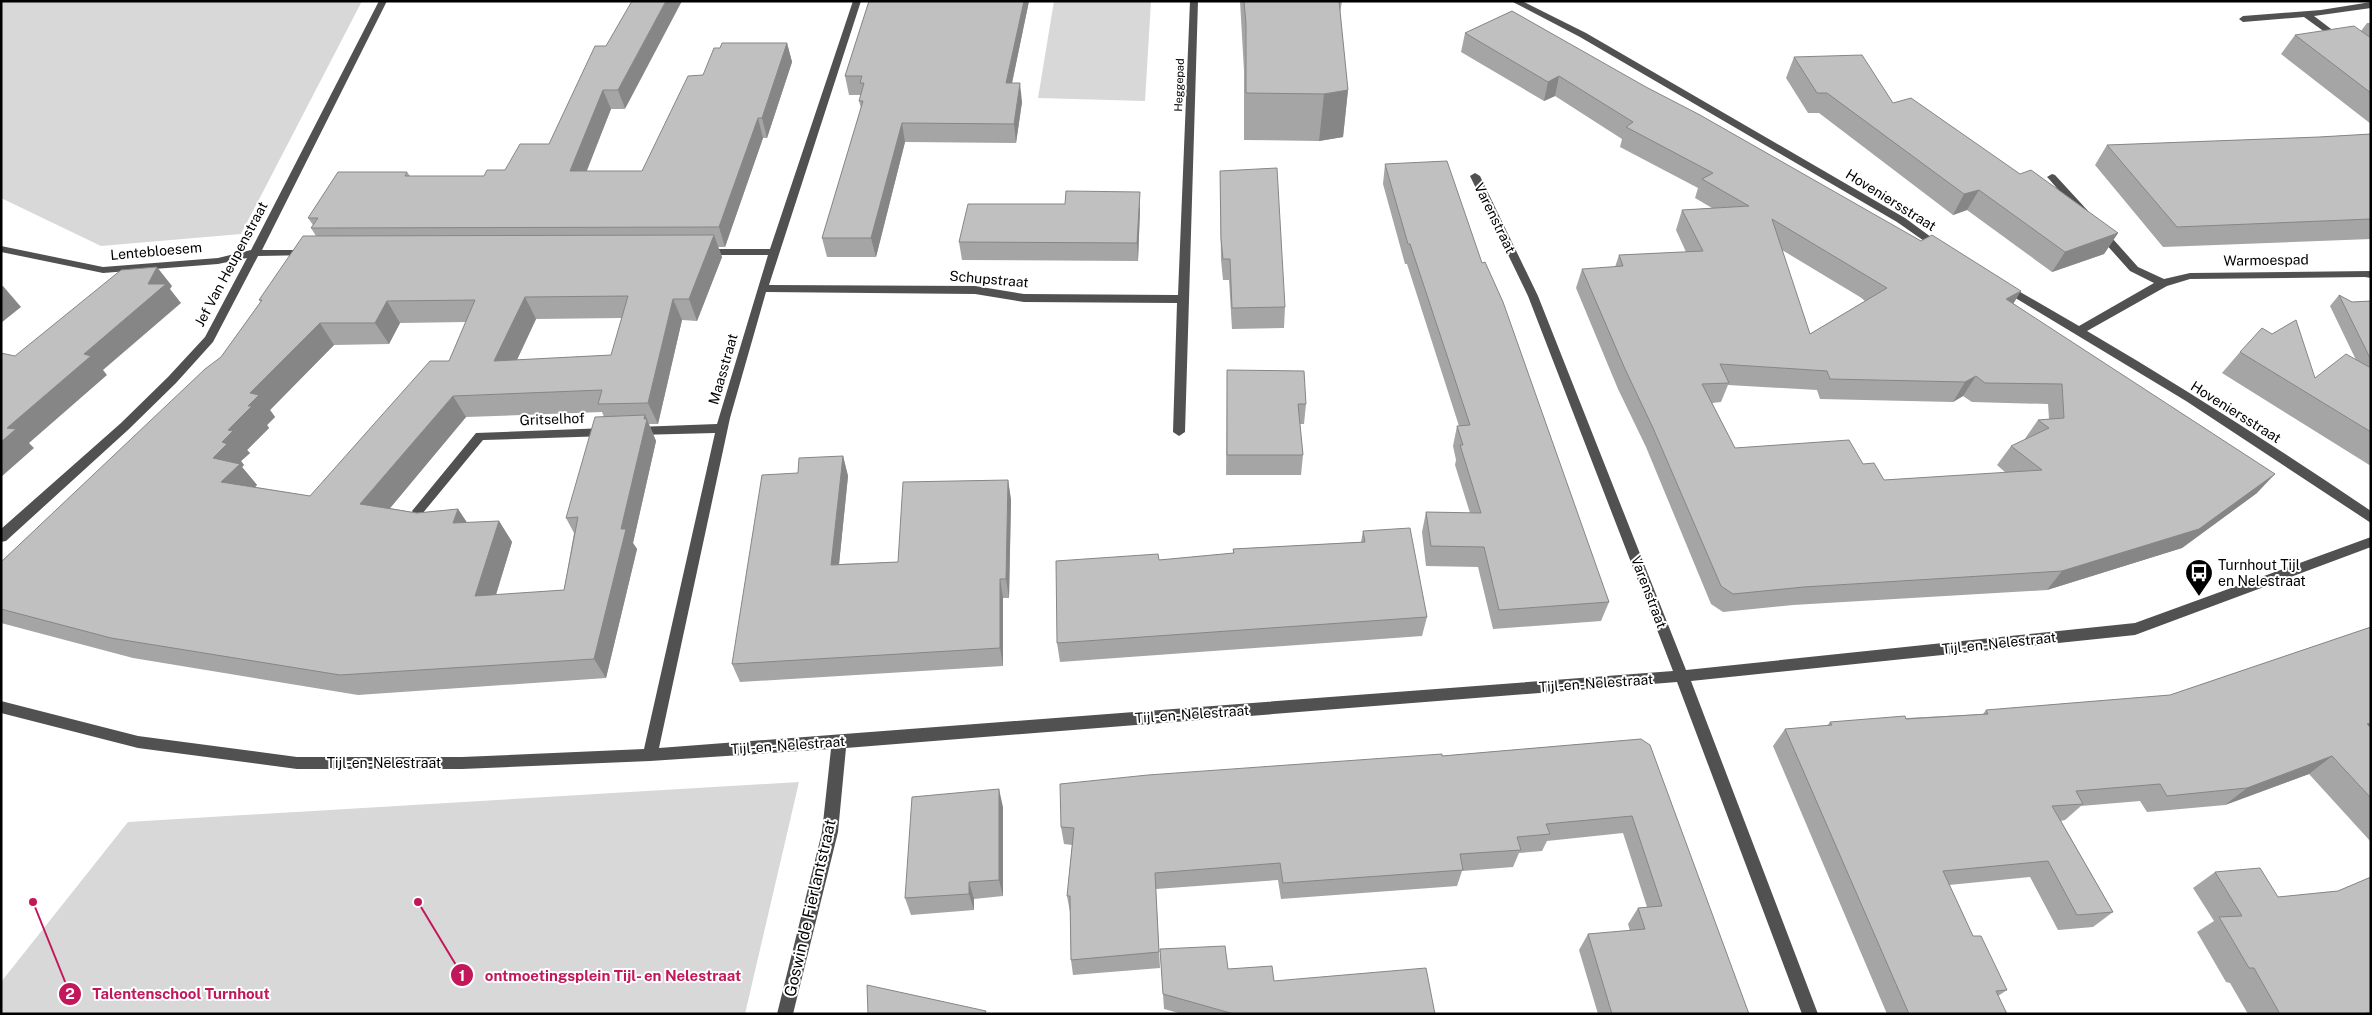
<svg xmlns="http://www.w3.org/2000/svg" width="2372" height="1015" viewBox="0 0 2372 1015" font-family="'Public Sans',sans-serif">
<style>
.green{fill:#d8d8d8}
.lines{fill:none;stroke-linecap:round;stroke-linejoin:round}
.minor{fill:#515151;fill-rule:evenodd}
.wall{fill:#a5a5a5;fill-rule:evenodd}
.shaded-wall{fill:#868686}
.building{fill:#c0c0c0;stroke:#868686;fill-rule:evenodd}
.labels{text-anchor:middle;dominant-baseline:central;stroke-width:4;stroke-linejoin:round;paint-order:stroke}
.far-street-label{font-size:11px;fill:#000;stroke:#fff}
.street-label{font-size:14px;fill:#000;stroke:#fff}
.poi-label{font-size:14px;fill:#000;stroke:#fff;text-anchor:start}
.near-street-label{font-size:16px;fill:#000;stroke:#fff}
.leader{fill:none;stroke:#c2185b;stroke-width:2}
.callout-dot{fill:#c2185b;stroke:#fff;stroke-width:2}
.mark-label{font-size:15px;text-anchor:middle;font-weight:bold;fill:#fff}
.callout-label{font-size:15px;text-anchor:middle;font-weight:bold;fill:#c2185b;stroke:#fff;stroke-width:4;stroke-linejoin:round;paint-order:stroke}
</style>
<rect width="100%" height="100%" fill="#fff"/>
<g class="green">
<polygon points="1,1 362,1 241,234 101,246 1,198"/>
<polygon points="1054,1 1151,1 1145,101 1038,98"/>
<polygon points="799,782 745,1014 1,1014 1,982 128,822"/>
</g>
<g class="lines">
<g class="minor">
<polygon points="379,1 387,1 262,250 309,250 314,253 313,255 258,256 213,342 176,383 129,429 6,541 1,542 1,529 121,423 168,377 205,337 247,258 218,264 103,273 1,252 1,246 103,267 218,258 251,250"/>
<polygon points="853,1 861,1 769,285 975,286 1024,294 1178,295 1190,1 1198,1 1185,432 1179,436 1173,432 1177,303 1024,302 975,294 766,292 730,418 659,748 1673,671 1528,296 1470,176 1475,173 1480,176 1538,296 1686,670 2135,623 2371,537 2371,547 2135,635 1691,681 1818,1014 1802,1014 1677,682 846,748 838,832 793,1014 777,1014 822,832 831,749 650,761 462,769 297,769 138,748 1,713 1,701 138,736 297,757 462,757 644,749 715,433 637,435 631,431 637,427 717,424 768,255 704,255 699,252 704,249 770,249"/>
<polygon points="1511,1 1522,1 1586,33 1905,218 1946,248 1945,250 1937,250 1897,222 1580,37"/>
<polygon points="2371,2 2371,8 2314,16 2343,38 2343,42 2340,43 2304,17 2243,22 2239,19 2243,16 2321,10"/>
<polygon points="2052,174 2055,175 2089,212 2089,216 2081,216 2049,179 2047,177"/>
<path d="M 2100,228 L 2104,229 L 2138,267 L 2164,279 L 2190,273 L 2371,271 L 2371,278 L 2365,277 L 2190,279 L 2167,286 L 2087,331 C 2184,388 2278,448 2371,511 L 2371,523 L 2186,401 L 1999,288 L 2004,284 L 2008,285 L 2079,326 L 2154,283 L 2130,271 L 2096,233 L 2095,231 Z"/>
<polygon points="607,428 613,432 607,436 483,440 422,514 414,514 412,511 476,433"/>
</g>
</g>
<g class="wall">
<polygon points="869,1 1029,1 1012,83 1022,102 1016,143 905,142 876,257 827,257 822,238 861,108 859,101 861,95 849,95 845,76"/>
<polygon points="1240,1 1342,1 1340,13 1348,90 1343,137 1319,141 1244,140 1244,71"/>
<path d="M 1512,11 L 2013,303 L 2257,493 L 2182,548 L 2047,590 L 1793,605 L 1723,612 L 1711,604 L 1646,447 L 1618,389 L 1576,288 L 1582,269 L 1615,267 L 1619,255 L 1686,252 L 1676,230 L 1682,210 L 1712,208 L 1695,198 L 1698,188 L 1620,147 L 1622,139 L 1555,96 L 1544,101 L 1461,52 L 1465,33 ZM 1782,250 L 1860,297 L 1865,301 L 1810,334 ZM 1728,385 L 1817,390 L 1820,399 L 1953,402 L 1963,396 L 1972,402 L 2048,404 L 2049,419 L 2038,420 L 2024,440 L 2011,446 L 1997,465 L 2006,473 L 1884,480 L 1863,464 L 1735,448 L 1712,403 L 1721,402 Z"/>
<polygon points="2367,23 2371,23 2371,124 2281,54 2295,35 2361,31"/>
<path d="M 787,43 L 792,62 L 767,138 L 763,138 L 725,247 L 718,247 L 722,257 L 697,321 L 682,320 L 658,424 L 649,424 L 656,441 L 633,543 L 637,549 L 606,678 L 358,695 L 133,658 L 1,623 L 1,562 L 221,357 L 261,302 L 259,300 L 316,236 L 311,228 L 313,225 L 308,218 L 407,172 L 410,176 L 484,176 L 505,170 L 549,144 L 606,46 L 625,109 L 611,109 L 586,171 L 642,171 L 703,75 ZM 622,318 L 611,355 L 517,360 L 536,319 ZM 466,322 L 449,361 L 310,496 L 255,487 L 257,485 L 242,467 L 244,465 L 241,461 L 250,453 L 247,450 L 269,428 L 267,425 L 275,417 L 270,410 L 334,345 L 389,344 L 400,323 ZM 602,412 L 604,417 L 566,518 L 574,533 L 564,590 L 496,595 L 512,542 L 499,521 L 467,523 L 458,509 L 417,513 L 390,508 L 466,417 Z"/>
<polygon points="1794,57 1893,103 2020,174 2118,233 2104,254 2052,272 1967,210 1953,215 1819,113 1808,113 1786,78"/>
<polygon points="2371,134 2371,239 2163,247 2095,165 2107,145 2319,137"/>
<polygon points="1385,164 1482,263 1609,602 1601,621 1493,629 1478,567 1426,566 1422,532 1426,512 1470,513 1455,465 1456,460 1453,446 1457,426 1459,426 1407,264 1405,264 1383,184"/>
<polygon points="1220,171 1285,307 1284,328 1232,329 1229,280 1223,280 1221,260 1220,192"/>
<polygon points="1140,209 1138,261 962,260 959,242"/>
<polygon points="2339,295 2352,302 2371,301 2371,366 2369,367 2371,368 2371,466 2222,373 2240,352 2315,378 2356,360 2330,306"/>
<polygon points="1227,370 1306,404 1304,424 1300,424 1303,455 1301,475 1226,475"/>
<polygon points="843,456 848,476 839,564 898,562 1008,480 1011,500 1009,598 1003,598 1003,666 740,682 732,664 798,473"/>
<polygon points="1363,531 1427,617 1422,636 1060,662 1057,643 1159,560 1233,553 1233,549 1361,542"/>
<polygon points="2371,627 2371,842 2309,774 2225,805 2147,812 2140,801 2081,806 2065,820 2061,821 2113,912 2093,927 2058,930 2030,877 1949,885 1973,936 2007,990 1998,996 2007,1014 1887,1014 1773,746 1785,729 1827,726 1830,722 1983,714 1986,710 2170,695"/>
<polygon points="1641,739 1749,1014 1598,1014 1579,950 1588,934 1630,931 1628,924 1638,908 1647,907 1623,833 1547,841 1542,851 1519,853 1513,867 1462,871 1457,886 1281,899 1278,880 1156,889 1160,968 1073,975 1071,960 1070,912 1067,896 1072,845 1064,844 1061,827 1442,756"/>
<polygon points="1003,807 1003,896 974,899 974,910 911,915 905,898"/>
<polygon points="2215,872 2278,897 2338,891 2371,877 2371,1014 2248,1014 2230,983 2226,982 2197,932 2214,921 2193,888"/>
<polygon points="1160,949 1228,969 1274,981 1435,1014 1182,1014 1164,1009"/>
</g>
<g class="shaded-wall">
<polygon points="666,1 682,1 625,109 618,90"/>
<polygon points="1024,1 1029,1 1008,102 1006,83"/>
<polygon points="787,43 792,62 767,138 762,118"/>
<polygon points="1559,76 1555,96 1544,101 1548,82"/>
<polygon points="1020,83 1022,102 1016,143 1014,124"/>
<polygon points="603,90 611,109 579,191 570,171"/>
<polygon points="1348,90 1343,137 1319,141 1324,94"/>
<polygon points="758,118 763,138 725,247 719,227"/>
<polygon points="902,123 905,142 876,257 871,238"/>
<polygon points="1979,190 1967,210 1953,215 1964,194"/>
<polygon points="1140,192 1140,209 1138,261 1137,243"/>
<polygon points="2118,233 2104,254 2052,272 2065,252"/>
<polygon points="714,235 722,257 697,321 689,299"/>
<polygon points="157,267 172,286 170,289 181,303 103,370 107,375 29,443 34,448 1,477 1,442 7,428 84,354 148,284"/>
<polygon points="3,286 21,307 1,323 1,287"/>
<polygon points="2021,291 2009,311 2006,299"/>
<polygon points="525,297 536,319 506,383 494,361"/>
<polygon points="673,299 682,320 658,424 648,403"/>
<polygon points="387,301 400,323 389,344 375,323"/>
<polygon points="320,323 334,345 270,410 275,417 267,425 269,428 247,450 250,453 241,461 244,465 242,467 257,485 239,503 221,482 213,458 228,430 248,406 250,393"/>
<polygon points="1976,376 1963,396 1953,402 1965,382"/>
<polygon points="453,396 466,417 376,525 360,504"/>
<polygon points="645,415 656,441 633,543 637,549 606,678 594,659"/>
<polygon points="843,456 848,476 837,584 831,565"/>
<polygon points="2275,474 2257,493 2182,548 2047,590 2062,571"/>
<polygon points="1008,480 1011,500 1009,598 1006,579"/>
<polygon points="458,509 472,530 453,523"/>
<polygon points="499,521 512,542 489,617 475,596"/>
<polygon points="1000,579 1003,598 1003,666 1000,648"/>
<polygon points="2371,723 2371,732 2367,724"/>
<polygon points="2332,756 2309,774 2225,805 2247,788"/>
<polygon points="999,789 1003,807 1003,896 999,880"/>
<polygon points="969,882 974,899 974,910 969,894"/>
</g>
<g class="building">
<polygon points="632,1 666,1 618,90 603,90 570,171 642,171 688,76 703,75 714,48 720,48 722,43 787,43 762,118 758,118 719,227 311,228 318,218 308,218 338,172 407,172 405,176 484,176 487,170 505,170 520,144 549,144 595,46 606,46"/>
<polygon points="869,1 1024,1 1006,83 1020,83 1014,124 902,123 871,238 822,238 863,101 859,101 864,83 860,83 862,76 845,76"/>
<polygon points="1244,1 1339,1 1348,90 1324,94 1246,93 1246,24"/>
<path d="M 1512,11 L 1646,87 L 1700,115 L 1921,241 L 1932,235 L 2021,291 L 2006,299 L 2275,474 L 2199,529 L 2062,571 L 1804,587 L 1733,594 L 1721,586 L 1653,428 L 1625,369 L 1582,269 L 1623,266 L 1619,255 L 1703,251 L 1682,210 L 1749,206 L 1702,179 L 1713,173 L 1626,127 L 1633,122 L 1559,76 L 1548,82 L 1465,33 ZM 1772,219 L 1887,288 L 1810,334 ZM 1720,364 L 1827,371 L 1830,379 L 1965,382 L 1976,376 L 1985,383 L 2062,384 L 2064,418 L 2038,420 L 2049,428 L 2011,446 L 2042,470 L 1884,480 L 1874,463 L 1863,464 L 1849,440 L 1735,448 L 1702,384 L 1729,383 Z"/>
<polygon points="2354,26 2371,38 2371,93 2295,35"/>
<polygon points="1862,55 1893,103 1911,98 2020,174 2031,170 2118,233 2065,252 1979,190 1964,194 1827,93 1817,93 1794,57"/>
<polygon points="2371,134 2371,219 2177,227 2107,145 2319,137"/>
<polygon points="1447,161 1482,263 1485,262 1503,302 1609,602 1499,610 1484,547 1431,546 1426,512 1481,513 1460,445 1463,445 1457,426 1470,425 1410,244 1408,244 1385,164"/>
<polygon points="1277,168 1285,307 1232,308 1230,259 1223,259 1221,239 1220,171"/>
<polygon points="1066,191 1140,192 1137,243 959,242 968,204 1065,204"/>
<path d="M 714,235 L 689,299 L 673,299 L 648,403 L 598,404 L 602,390 L 453,396 L 360,504 L 417,513 L 458,509 L 453,523 L 499,521 L 475,596 L 564,590 L 578,517 L 566,518 L 595,417 L 645,415 L 644,419 L 647,419 L 621,529 L 626,529 L 594,659 L 340,675 L 111,638 L 1,609 L 1,562 L 205,369 L 221,357 L 262,300 L 259,300 L 303,236 ZM 628,296 L 611,355 L 494,361 L 525,297 ZM 475,300 L 449,361 L 430,361 L 310,496 L 221,482 L 240,464 L 213,458 L 227,444 L 222,442 L 233,431 L 228,430 L 252,406 L 248,406 L 259,395 L 250,393 L 320,323 L 375,323 L 387,301 Z"/>
<polygon points="157,267 148,284 166,284 84,354 91,356 7,428 16,429 1,442 1,353 15,356 121,270"/>
<polygon points="2339,295 2352,302 2371,301 2371,360"/>
<polygon points="2296,320 2315,378 2346,354 2371,368 2371,432 2240,352 2262,328 2272,334"/>
<polygon points="1227,370 1304,371 1306,404 1298,404 1303,455 1227,455"/>
<polygon points="843,456 831,565 898,562 903,482 1008,480 1006,579 1000,579 1000,648 732,664 762,475 798,473 799,458"/>
<polygon points="1410,528 1427,617 1057,643 1056,561 1158,554 1159,560 1234,553 1233,549 1365,542 1363,531"/>
<polygon points="2371,627 2371,723 2367,724 2371,728 2371,798 2332,756 2247,788 2167,796 2160,784 2076,791 2083,804 2052,806 2113,912 2077,915 2048,861 1943,871 1973,936 1981,936 2007,990 1996,991 2007,1014 1909,1014 1785,729 1832,725 1830,722 1905,716 1906,719 1988,714 1986,710 2170,695"/>
<polygon points="1641,739 1650,745 1749,1014 1612,1014 1588,934 1645,929 1638,908 1662,906 1632,816 1546,824 1550,834 1517,837 1521,850 1460,854 1463,870 1283,883 1280,863 1155,873 1159,952 1071,960 1070,896 1067,896 1074,828 1061,827 1060,784 1148,775 1442,754 1442,756"/>
<polygon points="999,789 999,880 969,882 969,894 905,898 912,797"/>
<polygon points="2260,868 2278,897 2338,891 2371,877 2371,1013 2366,1013 2367,1014 2280,1014 2254,968 2249,968 2219,917 2242,916 2215,872"/>
<polygon points="1225,946 1228,969 1272,966 1274,981 1426,968 1435,1014 1234,1014 1163,994 1160,949"/>
<polygon points="867,985 986,1011 985,1014 868,1014"/>
</g>
<defs>
<symbol id="bus-pin" viewBox="-11 -11 22 30"><path d="M0 17L-7.5 6A9.5 9.5 0 1 1 7.5 6Z" fill="#000" stroke="#fff"/><path d="M-5-6H5V4H4V6H2V4H-2V6H-4V4H-5ZM-3.5-4V0h7V-4ZM-3.5 1.2v1.5H-2V1.2ZM2 1.2v1.5H3.5V1.2Z" fill="#fff"/></symbol>
</defs>
<g fill-rule="evenodd">
<use href="#bus-pin" x="2183" y="557" width="32" height="43"/>
</g>
<g class="labels">
<g class="far-street-label">
<text transform="translate(1179 85) rotate(-88)">Heggepad</text>
</g>
<g class="street-label">
<text transform="translate(1891 200) rotate(32)">Hoveniersstraat</text>
<text transform="translate(1495 218) rotate(64)">Varenstraat</text>
<text transform="translate(156 251) rotate(-5)">Lentebloesem</text>
<text transform="translate(2266 260) rotate(-1)">Warmoespad</text>
<text transform="translate(231 264) rotate(-62)">Jef Van Heupenstraat</text>
<text transform="translate(989 279) rotate(5)">Schupstraat</text>
<text transform="translate(723 369) rotate(-74)">Maasstraat</text>
<text transform="translate(2236 412) rotate(32)">Hoveniersstraat</text>
<text transform="translate(552 419) rotate(-2)">Gritselhof</text>
<text transform="translate(1649 592) rotate(69)">Varenstraat</text>
<text transform="translate(1999 643) rotate(-6)">Tijl-en-Nelestraat</text>
<text transform="translate(1596 683) rotate(-4)">Tijl-en-Nelestraat</text>
<text transform="translate(1192 714) rotate(-4)">Tijl-en-Nelestraat</text>
<text transform="translate(788 745) rotate(-4)">Tijl-en-Nelestraat</text>
<text x="384" y="763">Tijl-en-Nelestraat</text>
</g>
<g class="poi-label">
<text x="2218" y="565">Turnhout Tijl<tspan x="2218" dy="16">en Nelestraat</tspan></text>
</g>
<g class="near-street-label">
<text transform="translate(810 908) rotate(-77)">Goswin de Fierlantstraat</text>
</g>
</g>
<path class="leader" d="M418 902L462 975M33 902L70 994"/>
<g class="callout-dot">
<circle cx="418" cy="902" r="5"/>
<circle cx="33" cy="902" r="5"/>
<circle cx="462" cy="975" r="12"/>
<circle cx="70" cy="994" r="12"/>
</g>
<g class="mark-label">
<text x="462" y="981">1</text>
<text x="70" y="999">2</text>
</g>
<g class="callout-label">
<text x="613" y="981">ontmoetingsplein Tijl- en Nelestraat</text>
<text x="181" y="999">Talentenschool Turnhout</text>
</g>
<rect width="2372" height="1015" fill="none" stroke="#000000" stroke-width="5"/>
</svg>
